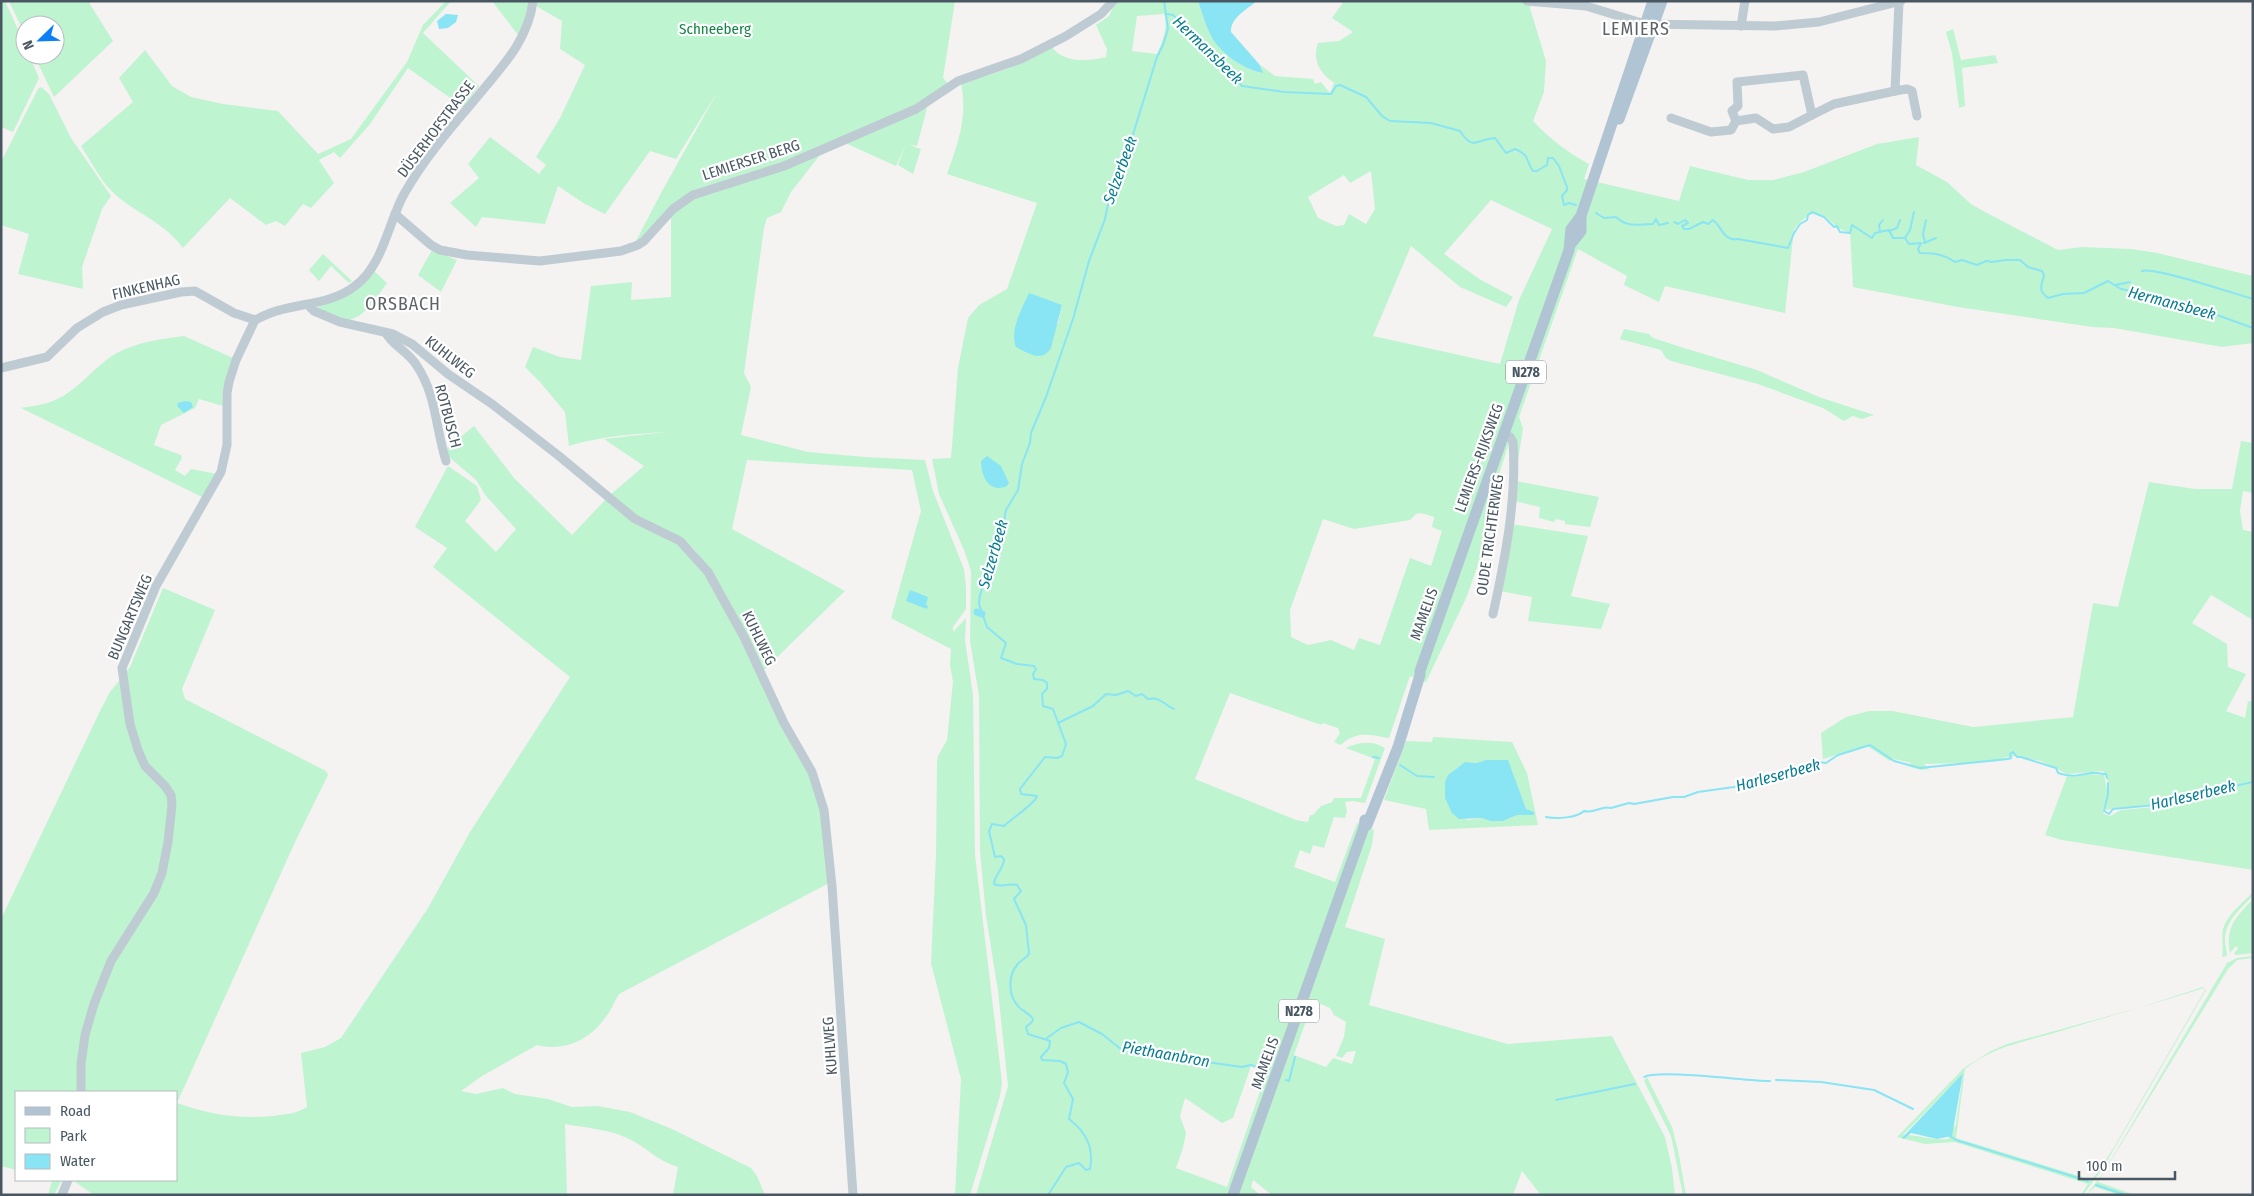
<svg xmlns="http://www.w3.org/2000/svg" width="2254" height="1196" viewBox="0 0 2254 1196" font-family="'Fira Sans Condensed',sans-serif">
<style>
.green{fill:#bff4d0;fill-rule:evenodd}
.water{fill:#89e4f4}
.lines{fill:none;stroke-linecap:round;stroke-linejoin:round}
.stream{stroke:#89e4f4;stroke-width:2}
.canal{stroke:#89e4f4;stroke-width:7}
.minor{stroke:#bfcbd3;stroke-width:9}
.major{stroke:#b0c4d3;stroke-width:11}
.labels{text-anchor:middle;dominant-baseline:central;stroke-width:4.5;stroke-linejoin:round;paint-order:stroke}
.shield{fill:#fff;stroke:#7f8991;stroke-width:1}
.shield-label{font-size:14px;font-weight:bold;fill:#485762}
.park-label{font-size:15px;fill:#108644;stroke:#fff}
.street-label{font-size:15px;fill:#485762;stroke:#fff}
.water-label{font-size:16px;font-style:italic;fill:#047c92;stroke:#fff}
.quarter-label{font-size:18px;letter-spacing:1px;fill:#5e6368;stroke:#fff}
</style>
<rect width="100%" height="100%" fill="#f5f2f2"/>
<g class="green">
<polygon points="1,1 5,1 25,45 25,55 29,55 39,78 13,132 1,127"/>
<polygon points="9,1 88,1 113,41 54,97 34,55 55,55 55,25 25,25 25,35"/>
<path d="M 446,1 L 451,1 L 423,33 L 479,86 L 463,107 L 408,68 L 370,124 L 340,158 L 334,152 L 319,160 L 334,183 L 311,208 L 303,204 L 285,226 L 276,221 L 266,225 L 230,198 L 183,248 C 167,225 139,214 118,197 C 102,184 92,163 81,146 L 133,102 L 119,78 L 145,50 L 172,86 L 191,97 L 223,104 L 278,111 L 318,154 L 351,139 L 407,62 L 423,25 Z"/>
<polygon points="492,1 530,1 527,16 518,35"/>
<polygon points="537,1 955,1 943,78 948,84 911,107 868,126 780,163 692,191 635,243 661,193 718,91 676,159 650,151 605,214 585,204 558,186 545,224 482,217 476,227 450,203 479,178 468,164 490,137 539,174 546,165 536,157 560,118 585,65 560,49 562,21 536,6"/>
<path d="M 1116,1 L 1198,1 C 1202,12 1205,24 1210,34 C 1218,51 1244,70 1262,73 L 1259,64 L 1275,76 L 1313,79 L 1315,84 L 1321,82 L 1330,93 L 1334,83 C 1320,73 1312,61 1318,43 L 1339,41 L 1353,32 L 1332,18 L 1344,1 L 1532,1 L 1530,8 L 1546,61 L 1544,92 L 1533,121 C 1550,139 1567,152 1589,164 L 1584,179 L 1679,201 L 1690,166 L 1748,180 L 1773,180 L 1804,172 L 1877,144 L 1919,137 L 1916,165 L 1947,182 L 1971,204 L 1985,212 L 2058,250 L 2082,247 L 2131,249 L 2157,253 L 2253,276 L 2253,343 L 2222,347 L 2114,328 L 2092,327 L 1958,307 L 1853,287 L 1850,232 C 1828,231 1824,193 1794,229 L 1785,313 L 1665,286 L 1659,302 L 1624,285 L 1627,276 L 1578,249 L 1519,417 L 1523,428 L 1517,468 L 1510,440 L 1490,502 L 1498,506 L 1495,518 L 1495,535 L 1489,533 L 1467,596 L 1426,682 L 1410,676 L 1389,738 C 1370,735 1356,730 1341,745 L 1334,742 L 1340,733 L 1338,728 L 1323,723 L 1321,725 L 1230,693 L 1195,779 L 1296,820 L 1308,822 L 1310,815 L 1313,815 L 1321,806 L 1332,802 L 1334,798 L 1361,798 L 1375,759 L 1346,748 C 1358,742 1373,740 1385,748 L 1365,803 L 1353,801 L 1345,802 L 1347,811 L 1345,818 L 1334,817 L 1324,848 L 1313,845 L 1310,854 L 1300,850 L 1294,867 L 1335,882 L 1357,823 L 1374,830 L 1372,845 L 1345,927 L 1385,939 L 1369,1005 L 1508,1044 L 1612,1036 L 1665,1137 L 1672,1168 L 1675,1195 L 1541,1195 L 1522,1171 L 1513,1195 L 1272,1195 L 1253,1180 L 1251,1187 L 1260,1195 L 976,1195 L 1008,1086 L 998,991 L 986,916 L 980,851 L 979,696 L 970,641 L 971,571 L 964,550 L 939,494 L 932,459 L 951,458 L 958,368 L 968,318 L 979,305 L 1007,289 L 1037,203 L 947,174 C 958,144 968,116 961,84 L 1007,69 L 1052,47 C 1064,64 1089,61 1106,57 L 1107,49 L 1096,25 L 1109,16 ZM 1164,14 C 1169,27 1162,42 1157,54 L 1132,51 L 1137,16 ZM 1371,171 L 1375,209 L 1366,224 L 1349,214 L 1344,225 L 1336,226 L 1318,218 L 1308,197 L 1344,175 L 1350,183 ZM 1491,200 L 1552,229 L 1519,300 L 1500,364 L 1373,336 L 1411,246 L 1460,287 L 1506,307 L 1513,297 L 1481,280 L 1444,254 ZM 1029,294 L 1062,305 L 1058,324 L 1014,342 C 1013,326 1022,307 1029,294 ZM 1421,513 L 1434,517 L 1432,527 L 1442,531 L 1431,566 L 1410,558 L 1380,645 L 1359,638 L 1354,650 L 1331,640 L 1308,645 L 1291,637 L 1290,610 L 1323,519 L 1354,529 L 1410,520 L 1416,514 ZM 1313,1001 L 1330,1008 L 1334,1015 L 1346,1022 L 1344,1037 L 1336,1056 L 1342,1058 L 1347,1052 L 1356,1051 L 1352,1064 L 1333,1058 L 1326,1067 L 1294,1055 ZM 1251,1066 L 1267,1071 L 1227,1187 L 1176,1168 L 1183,1148 L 1186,1133 L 1180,1116 L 1185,1098 L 1222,1123 L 1233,1118 Z"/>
<polygon points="1953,29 1961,60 1995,55 1998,63 1962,68 1965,106 1959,108 1952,53 1946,32"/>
<polygon points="41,87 49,94 71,138 111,196 102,209 82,267 83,289 18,274 29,234 1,225 1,162 38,89"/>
<polygon points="928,104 917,146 909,145 921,149 913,174 898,165 906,144 896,166 845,143"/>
<path d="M 820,155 L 791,192 L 781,212 L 767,218 L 764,228 L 744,373 L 751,387 L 741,435 L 808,452 L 865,457 L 925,460 L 933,491 L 964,569 L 966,587 L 966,609 L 953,627 L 953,632 L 966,618 L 965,640 L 973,695 L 975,855 L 1002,1082 L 1000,1096 L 970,1195 L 955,1195 L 961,1079 L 931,963 L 936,855 L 937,762 L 938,756 L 947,740 L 953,682 L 950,665 L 951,649 L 891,618 L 921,511 L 912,470 L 747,460 L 732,529 L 845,591 L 762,672 L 708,568 L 694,549 L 684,541 L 641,520 L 610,495 L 644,466 L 604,439 L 666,432 C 633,434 601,436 569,446 L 565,412 L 540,382 L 525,367 L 533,347 L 560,357 L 581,360 L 591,286 L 632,282 L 631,300 L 671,297 L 671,216 L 687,201 Z"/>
<polygon points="432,250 457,260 441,292 418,275"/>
<polygon points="323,254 352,281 349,283 331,266 319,281 309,270"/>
<path d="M 374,271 L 387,283 C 378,295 364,320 346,320 C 338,320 327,314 319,311 L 318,305 C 340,298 361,293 374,271 Z"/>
<polygon points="1624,329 1649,334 1653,338 1684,348 1757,370 1819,397 1874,415 1862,419 1853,416 1844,421 1823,408 1758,384 1671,361 1666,358 1661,350 1620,339"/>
<path d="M 184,336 L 233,358 L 222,393 L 223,406 L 199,399 L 195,408 L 161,425 L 154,445 L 181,455 L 182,458 L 175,470 L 185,476 L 191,469 L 217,474 L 204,498 L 21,408 C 32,406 44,405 55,400 C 79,390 94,366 117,353 C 137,342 161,339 184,336 Z"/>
<path d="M 474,426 L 514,478 L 572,535 L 607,498 L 656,532 L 659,536 L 662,534 L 681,543 L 707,572 L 814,784 L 824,827 L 831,882 L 619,994 C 614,1002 611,1011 605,1018 C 590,1040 563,1052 537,1045 L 482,1076 L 461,1091 L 476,1094 L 503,1088 L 515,1094 L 548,1099 L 572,1107 L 598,1106 L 630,1112 L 672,1129 L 751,1168 L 757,1176 L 765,1195 L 673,1195 L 678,1167 C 655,1160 647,1147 627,1138 C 609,1129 585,1128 565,1124 L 567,1195 L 94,1195 L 75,1182 L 75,1180 L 176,1180 L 176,1092 L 16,1092 L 16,1170 L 1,1166 L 1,919 L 100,711 L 110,692 L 130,667 L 163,588 L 215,610 L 182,689 L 185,699 L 326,771 L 328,775 L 296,840 L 177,1103 C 212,1115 236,1119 273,1116 C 286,1114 296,1114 307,1107 L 301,1053 L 325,1047 L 341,1038 L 428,908 L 470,832 L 570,677 L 433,567 L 447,548 L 415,527 L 448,466 L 477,486 L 481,500 L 465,521 L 496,552 L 516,529 L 486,496 L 476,480 L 448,456 L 447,448 Z"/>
<path d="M 2241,441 L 2253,443 L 2253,493 L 2243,491 L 2240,511 L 2243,530 L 2253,532 L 2253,620 L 2211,595 L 2192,623 L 2227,644 L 2228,667 L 2246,674 L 2226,711 L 2245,718 L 2248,701 L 2253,702 L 2253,782 L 2238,787 L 2253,783 L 2253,870 L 2062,840 L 2045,835 L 2067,776 C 2078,779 2084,773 2092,774 C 2097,774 2098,776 2104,774 L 2108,795 L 2109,783 L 2103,771 L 2067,774 L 2041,761 L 2016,756 L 2001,758 L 2010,758 L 1992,762 L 1990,760 L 1970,763 L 1924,764 L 1929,769 L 1921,770 L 1907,766 L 1911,763 L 1894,759 L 1890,761 L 1867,746 L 1823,759 L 1821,733 L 1846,717 L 1869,711 L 1893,711 L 1973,727 L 2073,717 L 2093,603 L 2118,607 L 2149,482 L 2195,489 L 2232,489 ZM 2233,788 L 2218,794 L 2173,801 L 2165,806 L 2121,810 L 2110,816 L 2104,814 L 2103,810 L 2107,796 L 2106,810 L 2166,802 L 2175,797 Z"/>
<polygon points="1516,481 1599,497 1590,527 1565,524 1565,521 1556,519 1554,522 1539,518 1540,507 1514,501"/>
<polygon points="1511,524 1588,536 1571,596 1610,604 1601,629 1528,621 1532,597 1500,591"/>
<path d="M 1433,737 L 1512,742 L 1527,773 L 1538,825 L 1429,830 L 1426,809 L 1384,800 L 1406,741 L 1432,742 ZM 1465,762 L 1477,763 L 1519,792 L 1526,809 L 1534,814 L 1517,815 L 1503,821 L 1490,821 L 1482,818 L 1467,820 L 1445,798 C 1445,776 1448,775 1465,762 Z"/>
<path d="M 2253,892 L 2253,896 C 2241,908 2225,921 2225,940 C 2225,945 2227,950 2227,956 L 2222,957 C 2224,947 2221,938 2223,929 C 2228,913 2242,904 2253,892 Z"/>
<path d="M 2253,899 L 2253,953 L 2236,955 L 2234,954 L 2238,948 L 2236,946 L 2230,953 C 2225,927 2236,917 2253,899 Z"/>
<polygon points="2253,956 2253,958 2237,960 2228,969 2098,1182 2135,1195 2119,1195 2095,1187 2086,1195 2102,1175 2227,963 2237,958"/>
<path d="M 2203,987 L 2206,990 L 2103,1168 L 2083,1195 L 2081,1195 L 2088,1184 L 1955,1142 L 1925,1144 L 1897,1137 L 1964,1068 L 1991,1051 L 2007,1044 L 2138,1008 ZM 2204,988 L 2205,990 L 2113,1149 L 2092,1180 L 1956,1138 L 1965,1069 C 1994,1045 2029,1041 2064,1030 C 2110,1016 2157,1003 2204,988 ZM 1963,1073 L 1956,1124 L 1948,1139 C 1932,1141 1918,1134 1903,1135 Z"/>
<polygon points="1647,1077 1672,1127 1678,1150 1686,1195 1683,1195 1671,1136 1644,1081"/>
<polygon points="50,1180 62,1180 54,1195 48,1195 52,1181"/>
</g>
<g class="water">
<path d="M 1198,1 L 1257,1 C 1247,9 1230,18 1231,32 L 1259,64 L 1263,73 C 1244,70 1218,52 1210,34 C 1205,24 1202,12 1198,1 Z"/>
<polygon points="446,14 458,15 456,22 448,28 439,29 437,21"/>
<path d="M 1029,293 L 1062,305 L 1051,348 C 1042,363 1028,353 1016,347 C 1009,331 1022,308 1029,293 Z"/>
<polygon points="185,401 191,402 193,407 184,413 177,406 178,403"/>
<path d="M 987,456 L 1001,466 L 1009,483 L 1007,486 C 989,494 981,476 981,461 Z"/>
<polygon points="910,590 928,597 926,605 928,606 927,609 906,601"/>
<polygon points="1486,760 1508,760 1526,809 1534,812 1534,815 1517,815 1503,821 1490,821 1482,818 1459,819 1452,813 1445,798 1445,782 1448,775 1465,762 1477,763"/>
<polygon points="1963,1073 1952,1136 1937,1139 1911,1133 1904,1139 1902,1138"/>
</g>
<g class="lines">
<g class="stream">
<path d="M 1167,14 L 1173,15 L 1189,30 L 1242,86 L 1284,92 L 1331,94 L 1336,86 L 1340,85 L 1366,97 L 1382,116 L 1390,121 L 1431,123 L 1460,131 C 1474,152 1475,139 1495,138 L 1506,153 L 1515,149 C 1531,156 1525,160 1533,171 L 1537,171 L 1547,165 L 1548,158 L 1553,158 L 1559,166 L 1567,187 L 1567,190 L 1562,196 L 1564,205 L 1569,203 L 1576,205"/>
<path d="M 1596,213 L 1604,218 L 1616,217 C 1628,228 1637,224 1653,224 L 1656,219 L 1659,225 L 1668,223"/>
<path d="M 1674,222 L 1678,224 L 1685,220 L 1688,223 L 1682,226 L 1684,229 L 1689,229 L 1703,222 L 1708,224 L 1713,220 C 1722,227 1724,242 1738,239 L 1788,248 L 1794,233 L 1800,224 L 1807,220 L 1808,215 L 1812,212 L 1824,217 L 1834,227 L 1837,226 L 1840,232 L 1850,233 L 1852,225 L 1872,238 L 1875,233 L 1889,230 L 1893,238 L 1905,238 L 1909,244 L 1921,243 L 1918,249 L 1920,253 C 1932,253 1944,254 1955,262 L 1962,260 L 1977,265 L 1986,261 L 1992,262 L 2006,260 L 2020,260 L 2028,267 L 2042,271 L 2044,275 C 2042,285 2037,290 2048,298 L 2063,294 L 2084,293 L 2108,281 L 2121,289 L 2157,296 L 2162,298 L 2165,303 L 2181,302 L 2253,328"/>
<polyline points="1889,231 1897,228 1900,220"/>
<polyline points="1880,232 1879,225 1883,220"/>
<polyline points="1905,238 1910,230 1914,212"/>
<polyline points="1924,243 1936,238"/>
<polyline points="1925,243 1923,234 1926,220"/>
<path d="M 2142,271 C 2153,266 2235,294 2253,299"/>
<polyline points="2115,285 2130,282"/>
<path d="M 1058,723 L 1093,706 L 1106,694 L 1116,695 L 1128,691 L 1136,696 L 1142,694 L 1148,699 C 1160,696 1164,705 1174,709"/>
<polyline points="1373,757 1379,758"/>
<polyline points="1400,765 1417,776 1434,777"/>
<polyline points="2108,783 2108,794 2104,811 2109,814 2113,809 2165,804 2171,800 2253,782"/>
<path d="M 1546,817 C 1556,819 1577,818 1584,811 C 1594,814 1602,805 1611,808 L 1629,803 L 1634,804 L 1673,797 L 1684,797 L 1698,792 L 1734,787 L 1786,770 L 1818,762 L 1826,763 L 1838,755 L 1870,745 L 1894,761 L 1920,768 L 2008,759 L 2011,758 L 2010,754 L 2013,752 L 2017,757 L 2021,757 L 2056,768 L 2058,773 C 2072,777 2076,776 2090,773 C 2094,772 2102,774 2106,774 L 2107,778"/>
<polyline points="1047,1038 1061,1028 1079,1022 1102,1034 1122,1050 1134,1050 1149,1054 1242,1067 1251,1065 1266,1071"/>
<path d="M 1644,1077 C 1658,1069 1747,1081 1770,1081"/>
<polyline points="1286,1080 1289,1081 1295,1057"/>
<polyline points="1776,1080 1821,1082 1874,1090 1913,1109"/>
<polyline points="1556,1100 1635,1084"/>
<polyline points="1950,1136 1956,1140 2088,1181"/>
<polyline points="2096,1185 2126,1195"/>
<path d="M 1048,1195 L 1066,1167 L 1079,1163 L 1086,1170 L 1090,1169 C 1094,1147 1086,1132 1069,1119 L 1073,1099 L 1064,1083 L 1068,1072 L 1066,1064 L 1060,1061 L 1042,1060 L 1041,1057 L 1049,1048 L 1050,1041 L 1028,1034 L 1026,1027 L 1032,1022 L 1033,1019 C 1029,1013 1022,1011 1018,1006 C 1008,995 1008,976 1017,965 C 1020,960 1026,959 1029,954 L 1026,925 L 1014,899 L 1021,891 L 1017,885 C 1009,883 1002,888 994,884 C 994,875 1004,869 1004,859 L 1001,856 L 995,857 L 989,831 L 992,824 L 1004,826 C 1011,819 1036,803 1037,796 L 1021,794 L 1020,789 L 1045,757 L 1057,758 L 1062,756 L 1066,744 L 1053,709 L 1043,706 L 1042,694 L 1047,689 L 1047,683 L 1043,680 L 1034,679 L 1033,674 L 1036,669 L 1034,666 L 1017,664 L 1001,658 L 1006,643 L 987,627 L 979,604 L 980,595 L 1002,531 L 1006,510 L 1018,490 L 1022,464 L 1030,443 L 1031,433 L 1046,397 L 1073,319 L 1089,261 L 1105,219 L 1110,195 L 1126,157 L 1157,57 L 1163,45 L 1168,29 L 1164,1"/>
</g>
<polyline class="canal" points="977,612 982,614"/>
<g class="minor">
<polyline points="1527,1 1586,6 1645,24 1775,26 1819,22 1901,1"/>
<polyline points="1899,2 1895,91 1907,89 1912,91 1917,116"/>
<polyline points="1741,26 1745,1"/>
<polyline points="1671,118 1711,132 1731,130 1736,121 1732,111 1738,106 1737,82 1803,75 1812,115 1834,104 1895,91"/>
<polyline points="1736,121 1756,118 1773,129 1789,127 1812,115"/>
<polyline points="395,214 431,245 440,250 467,255 540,261 621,251 638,245 644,241 673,209 693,195 784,166 916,109 958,81 1021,59 1066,36 1101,14 1113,1"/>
<polyline points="308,305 314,311 340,322 393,334 412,344 448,374 492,404 559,456 635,519 680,541 708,572 744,637 784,723 812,772 824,810 832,886 853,1195"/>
<path d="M 255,320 C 263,316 271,312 280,310 C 305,303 333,303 355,286 C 383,266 388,223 404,194 C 423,161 447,132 472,103 C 497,72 528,43 533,1"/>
<path d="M 386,333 C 393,346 409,352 417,366 C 436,394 436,430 446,461"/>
<polyline points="1,368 47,357 77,328 103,312 121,305 181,292 195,291 234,313 255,320"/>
<path d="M 1493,614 C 1505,559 1517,499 1513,442 L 1510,437 L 1504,434"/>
<polyline points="81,1092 81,1064 85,1035 94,1004 111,961 154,893 162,873 168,842 172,805 171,795 165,786 145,766 138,750 130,724 122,668 156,586 221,472 227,445 227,393 229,382 236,360 255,320"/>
<polyline points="62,1195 68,1180"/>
</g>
<g class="major">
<polyline points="1619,119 1662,1"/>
<polyline points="1570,245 1581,231 1581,216 1653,1"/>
<polyline points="1364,827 1367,825 1398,747 1420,675 1420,671 1569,250 1571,229 1581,216"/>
<polyline points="1233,1195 1364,827 1365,820"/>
</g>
</g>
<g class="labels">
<g class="shield">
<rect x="1506" y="360.5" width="40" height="23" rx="4"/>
<rect x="1279" y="999.5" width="40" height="23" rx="4"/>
</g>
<g class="shield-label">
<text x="1526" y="372">N278</text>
<text x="1299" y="1011">N278</text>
</g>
<g class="park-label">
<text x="715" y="29">Schneeberg</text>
</g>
<g class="street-label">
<text transform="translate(436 129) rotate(-53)">DÜSERHOFSTRASSE</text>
<text transform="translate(751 160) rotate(-18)">LEMIERSER BERG</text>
<text transform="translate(146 287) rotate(-13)">FINKENHAG</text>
<text transform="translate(450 357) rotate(38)">KUHLWEG</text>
<text transform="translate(448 416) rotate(75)">ROTBUSCH</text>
<text transform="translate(1479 458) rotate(-70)">LEMIERS-RIJKSWEG</text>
<text transform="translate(1490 535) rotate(-82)">OUDE TRICHTERWEG</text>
<text transform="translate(1424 614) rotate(-70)">MAMELIS</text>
<text transform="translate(130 617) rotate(-67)">BUNGARTSWEG</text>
<text transform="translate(759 638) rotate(64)">KUHLWEG</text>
<text transform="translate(830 1046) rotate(-94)">KUHLWEG</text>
<text transform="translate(1265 1063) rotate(-70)">MAMELIS</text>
</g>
<g class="water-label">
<text transform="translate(1208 50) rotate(44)">Hermansbeek</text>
<text transform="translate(1120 170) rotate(-70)">Selzerbeek</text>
<text transform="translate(2172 303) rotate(15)">Hermansbeek</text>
<text transform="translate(993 554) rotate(-74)">Selzerbeek</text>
<text transform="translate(1778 775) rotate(-15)">Harleserbeek</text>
<text transform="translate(2193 795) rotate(-13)">Harleserbeek</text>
<text transform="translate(1166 1054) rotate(10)">Piethaanbron</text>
</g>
<g class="quarter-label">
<text x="1636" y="29">LEMIERS</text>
<text x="403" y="304">ORSBACH</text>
</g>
</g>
<rect width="2254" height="1196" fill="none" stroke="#485762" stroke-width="5"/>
<rect x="15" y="1091" width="162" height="90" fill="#ffffff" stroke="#b6bcc0"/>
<rect x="25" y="1107" width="25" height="8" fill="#b0c4d3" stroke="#b6bcc0"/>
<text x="60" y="1116" font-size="15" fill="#485762">Road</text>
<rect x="25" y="1128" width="25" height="15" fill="#bff4d0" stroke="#b6bcc0"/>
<text x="60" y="1141" font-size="15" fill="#485762">Park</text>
<rect x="25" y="1154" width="25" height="15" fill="#89e4f4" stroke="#b6bcc0"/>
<text x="60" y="1166" font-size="15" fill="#485762">Water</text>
<g transform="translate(40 40) rotate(247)"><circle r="24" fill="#ffffff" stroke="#b6bcc0"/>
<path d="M0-4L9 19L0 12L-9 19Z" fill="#0c7ff5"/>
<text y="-8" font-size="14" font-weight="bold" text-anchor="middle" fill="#485762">N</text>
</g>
<path d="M2079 1171v8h96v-8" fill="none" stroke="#485762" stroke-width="2.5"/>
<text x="2086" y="1171" font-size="15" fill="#485762" stroke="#ffffff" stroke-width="4" paint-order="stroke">100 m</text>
</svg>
